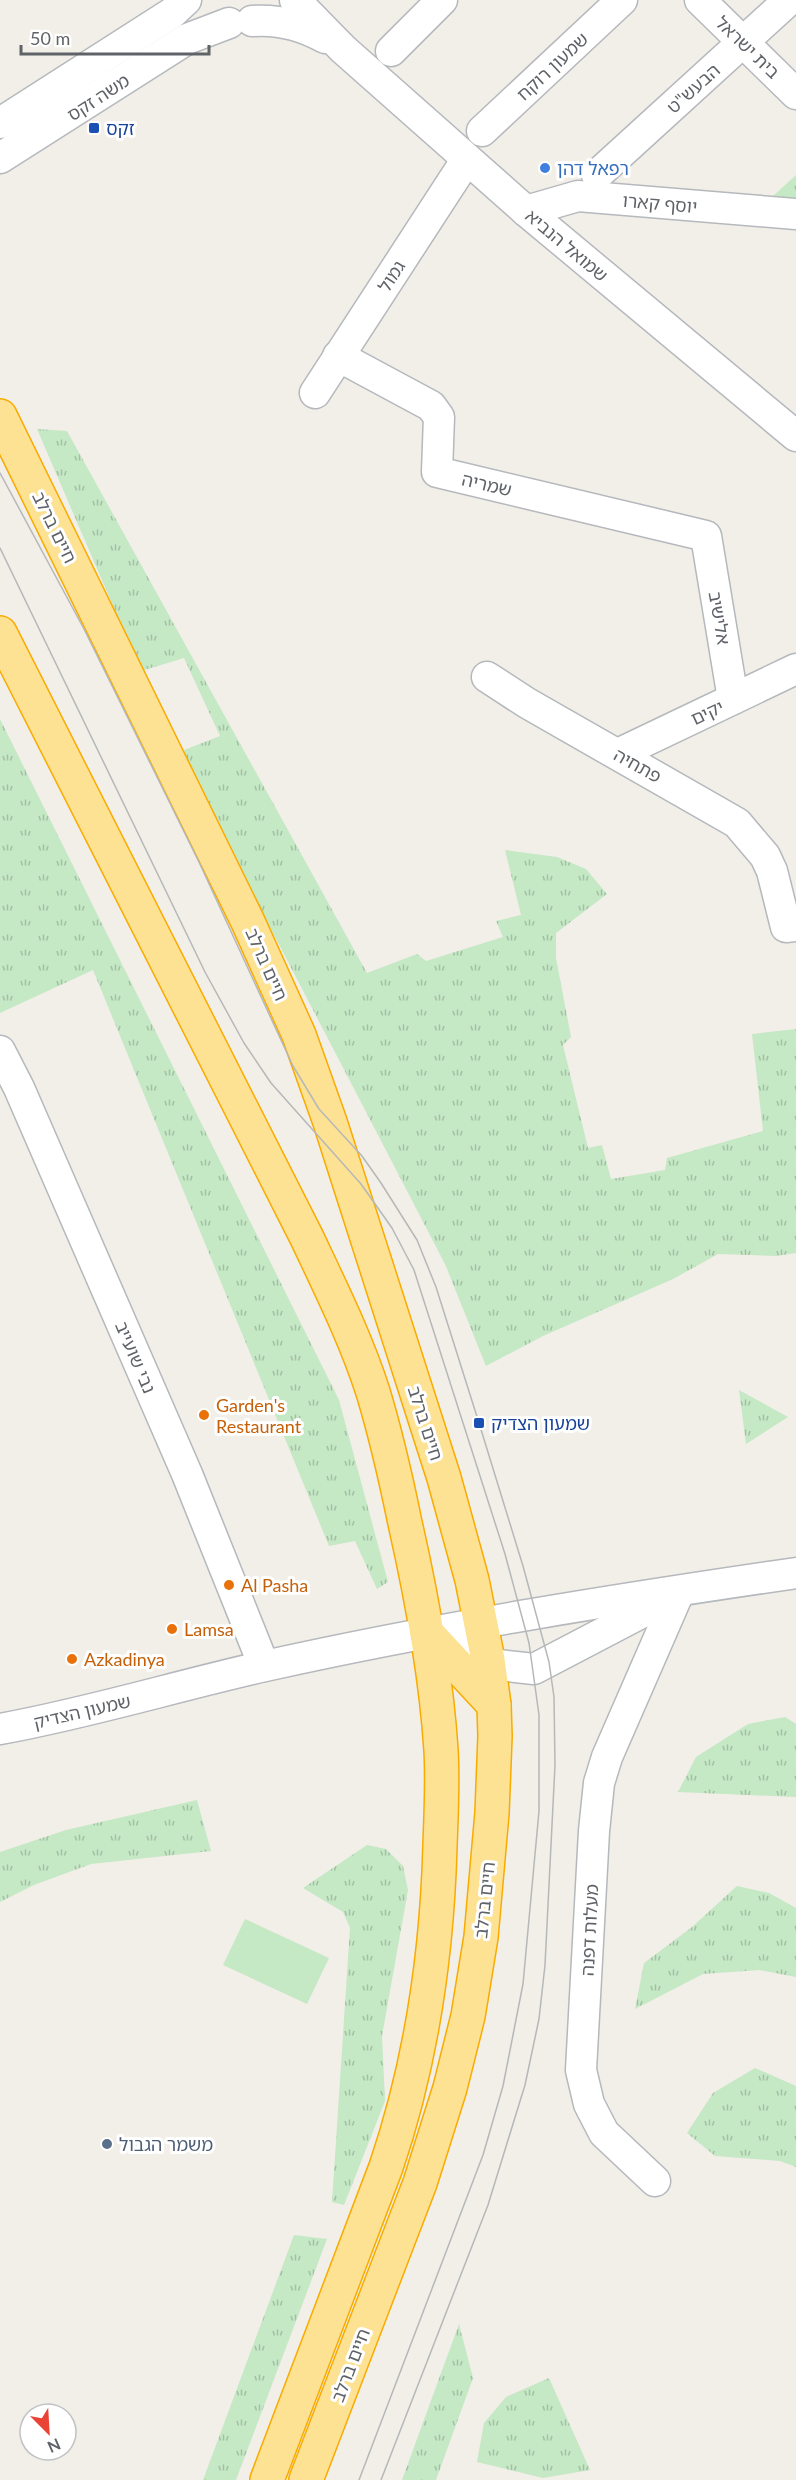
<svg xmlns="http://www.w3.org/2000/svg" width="796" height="2480" viewBox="0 0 796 2480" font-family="Lato,'Noto Sans Hebrew',sans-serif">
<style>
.park{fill:url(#park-tufts)}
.pitch{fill:#c5e8c5}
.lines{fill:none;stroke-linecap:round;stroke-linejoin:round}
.minor-casing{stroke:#b5b8bc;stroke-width:33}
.highway-casing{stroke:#f9ab00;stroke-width:36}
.minor{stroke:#fff;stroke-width:30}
.highway{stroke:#fde293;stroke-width:33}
.tram{stroke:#b6b7b8;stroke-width:1.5}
.transit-dot{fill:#1a4fb4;stroke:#fff;stroke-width:2}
.shop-dot{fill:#3f7fe0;stroke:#fff;stroke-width:2}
.food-dot{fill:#e8710a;stroke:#fff;stroke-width:2}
.service-dot{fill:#5c6f8a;stroke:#fff;stroke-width:2}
.labels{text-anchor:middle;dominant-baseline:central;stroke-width:6;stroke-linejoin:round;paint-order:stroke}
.street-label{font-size:18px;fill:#5f6368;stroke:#fff}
.transit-label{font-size:18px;fill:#164399;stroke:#fff;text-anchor:start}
.shop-label{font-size:18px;fill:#366cbe;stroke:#fff;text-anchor:start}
.food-label{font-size:18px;fill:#c56008;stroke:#fff;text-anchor:start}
.service-label{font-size:18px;fill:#4e5e75;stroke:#fff;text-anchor:start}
</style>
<defs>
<pattern id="park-tufts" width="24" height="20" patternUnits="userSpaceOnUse" patternTransform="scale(1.5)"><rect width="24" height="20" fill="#c5e8c5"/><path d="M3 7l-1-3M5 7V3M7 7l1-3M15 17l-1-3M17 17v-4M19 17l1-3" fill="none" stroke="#a3c0a4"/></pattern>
</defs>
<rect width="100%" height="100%" fill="#f1efe8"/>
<g class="park">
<polygon points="796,175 796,198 771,198"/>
<polygon points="37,429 67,431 367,973 417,954 426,961 503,937 496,921 521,915 505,850 557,857 586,869 607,894 556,933 556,958 571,1037 563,1045 588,1148 602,1145 611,1179 665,1170 667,1158 763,1131 752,1034 796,1029 796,1253 776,1256 718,1254 673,1279 543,1336 486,1366 445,1264 179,752 220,736 184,658 141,671"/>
<polygon points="0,719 339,1400 388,1582 377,1589 355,1541 329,1546 93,970 0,1013"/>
<polygon points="739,1390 788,1417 746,1444"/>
<polygon points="785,1717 796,1724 796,1797 678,1792 696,1757 748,1724"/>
<polygon points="197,1800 211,1851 91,1864 34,1885 0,1902 0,1852 66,1830"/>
<polygon points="367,1845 386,1849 403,1866 408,1890 382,2036 385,2101 344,2205 332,2202 350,1928 343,1912 303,1888"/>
<polygon points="737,1886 769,1893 796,1908 796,1977 759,1970 703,1974 635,2009 644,1963 692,1927"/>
<polygon points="755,2068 796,2086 796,2167 780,2161 715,2156 687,2133 713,2093"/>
<polygon points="294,2235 327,2239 236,2480 203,2480"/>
<polygon points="459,2324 473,2378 436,2480 402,2480"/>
<polygon points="549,2378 590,2470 543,2478 477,2462 484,2423 506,2397"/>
</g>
<polygon class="pitch" points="245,1919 329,1958 307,2004 223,1965"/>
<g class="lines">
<defs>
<g id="minor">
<polyline points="295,0 343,49 526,211 796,436"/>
<polyline points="700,0 796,94"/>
<path d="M 252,21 C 279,19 302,25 325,38"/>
<polyline points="391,51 442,0"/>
<polyline points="0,123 172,13 186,0"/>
<polyline points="482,131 622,0"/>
<polyline points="0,158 187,39 229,23"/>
<polyline points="597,175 789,0"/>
<polyline points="526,211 578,196 796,214"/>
<polyline points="338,356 431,406 439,417 437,472 706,536 733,699"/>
<polyline points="315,393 467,159"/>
<polyline points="487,677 527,703 737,823 765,856 772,871 786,927 796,926"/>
<polyline points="618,754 796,669"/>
<polyline points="0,1051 19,1088 187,1474 264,1666"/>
<polyline points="469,1649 499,1665 534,1669 664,1601"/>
<path d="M 0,1729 C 89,1713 176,1686 265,1666 C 440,1627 618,1599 796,1573"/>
<polyline points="655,2181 604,2133 589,2104 581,2070 594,1831 599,1783 607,1757 679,1592"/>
</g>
<g id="highway">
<polyline points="0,416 248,922 299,1035 330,1122 444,1478 472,1580 488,1660 494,1705 495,1736 492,1813 481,1937 468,2016 450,2088 420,2183 306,2480"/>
<path d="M 0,633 L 307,1238 C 331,1289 356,1339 373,1392 C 386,1435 396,1479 405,1523 C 422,1598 436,1673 441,1750 C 443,1782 441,1814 440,1846 C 437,1955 421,2064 386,2167 L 267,2480"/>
<polyline points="427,1633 494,1705"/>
</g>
</defs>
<use href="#minor" class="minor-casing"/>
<use href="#highway" class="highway-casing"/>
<use href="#minor" class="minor"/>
<use href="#highway" class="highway"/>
<g class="tram">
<polyline points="0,473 84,629 199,862 293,1066 319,1109 362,1156 381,1183 417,1240 436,1287 479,1423 523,1566 549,1662 554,1697 555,1765 545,1965 539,2019 525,2085 488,2205 381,2480"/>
<polyline points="0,548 205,972 244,1043 271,1083 361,1184 392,1228 414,1270 505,1554 529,1643 539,1715 539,1811 523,1984 503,2086 483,2155 359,2480"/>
</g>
</g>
<g class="transit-dot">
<rect x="88" y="122" width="12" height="12" rx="3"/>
<rect x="473" y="1417" width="12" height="12" rx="3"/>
</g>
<circle class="shop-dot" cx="545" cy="168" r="6"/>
<g class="food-dot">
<circle cx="204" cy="1415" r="6"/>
<circle cx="229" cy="1585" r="6"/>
<circle cx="172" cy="1629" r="6"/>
<circle cx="72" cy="1659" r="6"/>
</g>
<circle class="service-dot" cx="107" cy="2144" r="6"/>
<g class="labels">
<g class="street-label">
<text transform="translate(748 47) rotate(44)">בית ישראל</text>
<text transform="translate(552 66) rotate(-43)">שמעון רוקח</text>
<text transform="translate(693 88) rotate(-42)">הבעש"ט</text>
<text transform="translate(98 97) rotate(-33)">משה זקס</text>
<text transform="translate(660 203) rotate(5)">יוסף קארו</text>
<text transform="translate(567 245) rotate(40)">שמואל הנביא</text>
<text transform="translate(391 276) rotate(-57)">גמול</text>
<text transform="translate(487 484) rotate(13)">שמריה</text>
<text transform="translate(55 527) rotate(64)">חיים ברלב</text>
<text transform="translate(720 618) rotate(80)">אלישיב</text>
<text transform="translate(707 712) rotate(-25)">יקים</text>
<text transform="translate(638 765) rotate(29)">פתחיה</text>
<text transform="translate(267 964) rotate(66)">חיים ברלב</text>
<text transform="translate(136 1357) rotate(67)">נבי שועייב</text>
<text transform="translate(426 1423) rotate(72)">חיים ברלב</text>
<text transform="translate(82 1711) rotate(-13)">שמעון הצדיק</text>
<text transform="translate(484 1900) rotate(-84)">חיים ברלב</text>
<text transform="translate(589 1930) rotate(-87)">מעלות דפנה</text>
<text transform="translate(350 2365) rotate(-69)">חיים ברלב</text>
</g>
<g class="transit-label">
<text x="106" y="128">זקס</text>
<text x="491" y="1423">שמעון הצדיק</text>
</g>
<g class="shop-label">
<text x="557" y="168">רפאל דהן</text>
</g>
<g class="food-label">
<text x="216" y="1405">Garden's<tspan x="216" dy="21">Restaurant</tspan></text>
<text x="241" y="1585">Al Pasha</text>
<text x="184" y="1629">Lamsa</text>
<text x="84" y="1659">Azkadinya</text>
</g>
<g class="service-label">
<text x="119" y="2144">משמר הגבול</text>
</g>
</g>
<g transform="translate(48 2432) rotate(156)"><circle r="28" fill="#ffffff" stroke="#bfc1c3" stroke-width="1.5"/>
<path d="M0-4.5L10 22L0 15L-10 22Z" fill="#ea4335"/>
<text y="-9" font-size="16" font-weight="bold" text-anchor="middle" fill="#5f6368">N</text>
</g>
<path d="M21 45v9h188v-9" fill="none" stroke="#5f6368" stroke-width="3"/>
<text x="30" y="45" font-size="18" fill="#5f6368" stroke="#ffffff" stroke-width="4.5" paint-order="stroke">50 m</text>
</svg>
